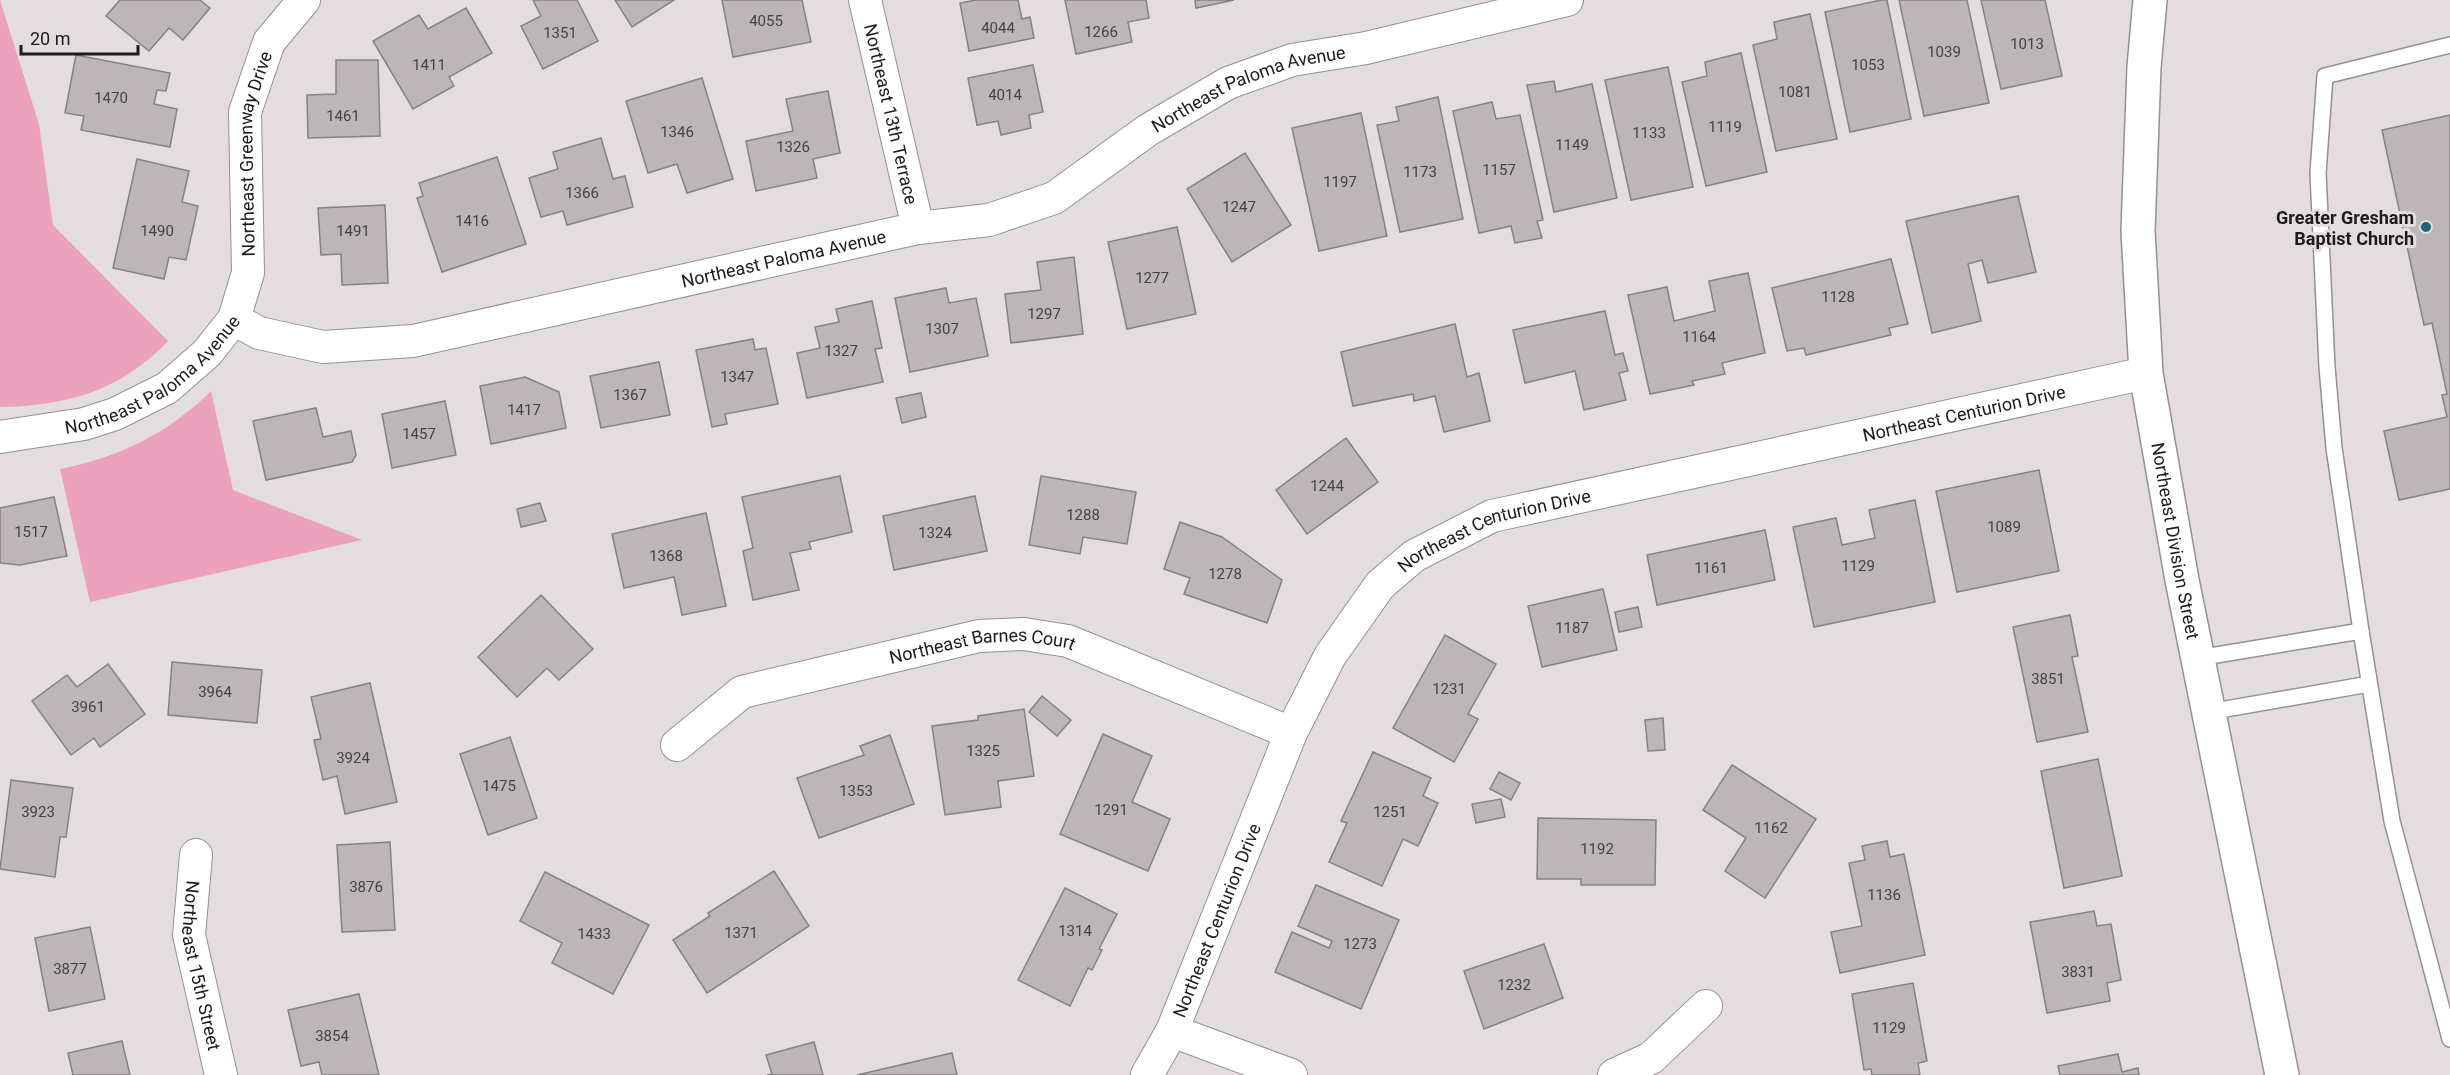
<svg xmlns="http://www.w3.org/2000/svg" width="2450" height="1075" viewBox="0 0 2450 1075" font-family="Roboto,sans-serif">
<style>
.green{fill:#eca1bd}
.building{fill:#bcb6b8;stroke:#868182;stroke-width:1.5}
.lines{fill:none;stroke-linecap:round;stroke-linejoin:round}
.service-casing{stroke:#969092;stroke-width:18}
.minor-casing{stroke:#969092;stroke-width:34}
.tertiary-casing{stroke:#969092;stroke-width:36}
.service{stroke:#fff;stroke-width:15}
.minor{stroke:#fff;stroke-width:32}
.tertiary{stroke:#fff;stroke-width:33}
.poi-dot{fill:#1d6871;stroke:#e3dddf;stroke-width:2}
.labels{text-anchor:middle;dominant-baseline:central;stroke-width:6;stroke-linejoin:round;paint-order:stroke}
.number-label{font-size:15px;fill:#454243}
.street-label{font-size:18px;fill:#1d1b1c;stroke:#e3dddf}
.poi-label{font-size:18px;font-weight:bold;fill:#1d1b1c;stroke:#e3dddf;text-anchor:end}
</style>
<rect width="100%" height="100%" fill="#e3dddf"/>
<g class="green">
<path d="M 0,0 L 39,124 L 53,225 L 168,341 C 121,391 66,406 0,407 Z"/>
<path d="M 211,391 L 233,490 L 362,540 L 90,602 L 60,469 C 118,458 169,433 211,391 Z"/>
</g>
<g class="building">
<polygon points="120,0 200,0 210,8 183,40 169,28 149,51 106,16"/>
<polygon points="533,0 577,0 598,41 543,69 521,26 541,16"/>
<polygon points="615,0 674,0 632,27"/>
<polygon points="722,0 802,0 811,42 733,57"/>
<polygon points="976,0 1018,0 1022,19 1030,17 1034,38 969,51 960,3"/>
<polygon points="1065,0 1146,0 1149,18 1128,22 1132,42 1076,54"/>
<polygon points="1195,0 1234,0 1196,8"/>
<polygon points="1881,0 1887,0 1911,119 1850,132 1825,12"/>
<polygon points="1899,0 1967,0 1989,103 1924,116"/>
<polygon points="1981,0 2045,0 2062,76 2001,89"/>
<polygon points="466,8 492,53 449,77 454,86 413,109 373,41 419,15 428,29"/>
<polygon points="1810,14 1837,139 1776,151 1753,45 1777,39 1774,22"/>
<polygon points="1741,53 1767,172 1706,186 1682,82 1707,76 1705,62"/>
<polygon points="76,55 170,73 166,91 157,90 154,104 177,109 170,147 81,130 84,116 65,113"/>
<polygon points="336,60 378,60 380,136 308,138 307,95 336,94"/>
<polygon points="1033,65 1043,112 1029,115 1031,128 1001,135 998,121 977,125 968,78"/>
<polygon points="1668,67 1693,187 1631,200 1605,80"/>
<polygon points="702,78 733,179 687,193 677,164 648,173 626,101"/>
<polygon points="1554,81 1556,92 1592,84 1617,198 1554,212 1527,85"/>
<polygon points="828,91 840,153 813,159 817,178 756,191 746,141 793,131 786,99"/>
<polygon points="1438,97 1463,219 1400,232 1377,125 1399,121 1396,107"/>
<polygon points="1492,102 1496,119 1520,115 1543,220 1537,221 1542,238 1515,243 1511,226 1479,233 1453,111"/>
<polygon points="1361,113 1387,236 1319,251 1292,128"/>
<polygon points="2450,115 2450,489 2399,500 2384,431 2447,417 2442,395 2447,394 2432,323 2424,325 2382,130"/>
<polygon points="601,138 613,179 625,176 633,207 567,225 563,211 541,217 529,178 558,169 553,152"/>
<polygon points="1245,153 1291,225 1232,262 1187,189"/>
<polygon points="497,157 526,244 442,272 417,198 423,196 419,183"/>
<polygon points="137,159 189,171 182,202 198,206 186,260 169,257 164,279 113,268"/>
<polygon points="2018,196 2036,272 1988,283 1982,260 1968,264 1981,321 1932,333 1906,221"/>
<polygon points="385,205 388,283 342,285 341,254 321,255 318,208"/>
<polygon points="1177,227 1196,314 1127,329 1108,242"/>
<polygon points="1074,257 1083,334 1011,343 1005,294 1041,290 1037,262"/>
<polygon points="1891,259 1908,324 1889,328 1891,335 1806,355 1804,348 1787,351 1772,288"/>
<polygon points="1748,273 1765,353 1722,363 1725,374 1692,381 1694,385 1650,394 1628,295 1667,287 1674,321 1715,311 1709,281"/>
<polygon points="946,288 949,303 976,298 988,356 910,372 895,298"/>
<polygon points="872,301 882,348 875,349 883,382 807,398 797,353 820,348 815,327 839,322 836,309"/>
<polygon points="1605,311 1615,355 1623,353 1628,371 1619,373 1626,400 1584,410 1575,371 1525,383 1513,330"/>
<polygon points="1455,324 1467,377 1479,373 1490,421 1444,432 1435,396 1414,401 1413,394 1353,406 1341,352"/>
<polygon points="753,339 755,350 766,348 778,404 725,414 727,424 712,427 696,350"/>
<polygon points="659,362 670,415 601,428 590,376"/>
<polygon points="525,377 559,392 566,428 491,444 480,386"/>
<polygon points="921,393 926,417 902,423 896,398"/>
<polygon points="445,401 456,455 392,468 382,414"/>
<polygon points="316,408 323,437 351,431 356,455 352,462 266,480 253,421"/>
<polygon points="1346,438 1378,482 1307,534 1276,490"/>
<polygon points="2039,470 2059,571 1957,592 1936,491"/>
<polygon points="840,476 852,532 809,542 811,549 790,553 799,590 753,600 743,551 753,548 742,497"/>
<polygon points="1041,476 1136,492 1127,544 1083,537 1080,554 1029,545"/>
<polygon points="975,496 987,551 894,570 883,516"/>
<polygon points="54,497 67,556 20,565 0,563 0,508"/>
<polygon points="1915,500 1935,602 1814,627 1793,527 1836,518 1842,545 1875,538 1869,510"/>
<polygon points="540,503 546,521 521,527 517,509"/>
<polygon points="706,513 726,606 682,615 674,577 624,588 612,534"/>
<polygon points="1180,522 1222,537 1282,580 1267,623 1184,594 1190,578 1164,569"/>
<polygon points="1765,530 1775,580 1657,605 1647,555"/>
<polygon points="1603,589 1617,650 1542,667 1528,606"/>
<polygon points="541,595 593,649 559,680 547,668 517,697 478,657"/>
<polygon points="1638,607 1642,627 1619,632 1615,612"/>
<polygon points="2070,615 2078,656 2072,657 2088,732 2037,742 2013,627"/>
<polygon points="1445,635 1496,664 1468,714 1478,719 1454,762 1393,728"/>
<polygon points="172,662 262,670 257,723 168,715"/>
<polygon points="108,664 145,714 100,747 94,738 71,755 32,701 67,675 77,687"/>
<polygon points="370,683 397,802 345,814 337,776 323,780 314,740 321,739 311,697"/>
<polygon points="1042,696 1071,720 1057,736 1029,712"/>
<polygon points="1024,709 1034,776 998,781 1001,807 945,815 932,726 978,720 978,716"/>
<polygon points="1663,718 1665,750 1648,751 1645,720"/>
<polygon points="1103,734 1152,756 1132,802 1170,819 1148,871 1060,834"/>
<polygon points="890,735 914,804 819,838 797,778 864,755 860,746"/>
<polygon points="510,737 537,818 488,835 460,754"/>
<polygon points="1373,752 1431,778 1423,796 1438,803 1418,846 1403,839 1382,886 1329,862 1347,823 1341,821"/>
<polygon points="2098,759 2122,876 2064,888 2041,771"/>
<polygon points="1732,765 1816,819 1765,898 1725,871 1746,838 1703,810"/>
<polygon points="1499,772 1520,783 1511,800 1490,789"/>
<polygon points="11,780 73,788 66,837 60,837 55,877 0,869"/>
<polygon points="1501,799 1505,817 1476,823 1472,804"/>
<polygon points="1538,818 1656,820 1655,885 1581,885 1581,879 1537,879"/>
<polygon points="1887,841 1890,857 1904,854 1925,955 1840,973 1831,932 1862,926 1849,863 1865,860 1862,846"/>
<polygon points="390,842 395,930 342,932 337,845"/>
<polygon points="774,871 809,926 707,993 673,940 710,916 708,913"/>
<polygon points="545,872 649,925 613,994 552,963 562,943 520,921"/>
<polygon points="1316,885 1399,920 1361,1009 1275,972 1292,932 1329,948 1332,941 1298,926"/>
<polygon points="1065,888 1117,914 1099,949 1102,950 1092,970 1088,968 1070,1006 1018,980"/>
<polygon points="2094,911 2097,926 2111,924 2121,980 2107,983 2110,1001 2047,1013 2030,922"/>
<polygon points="90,927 105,999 49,1011 35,938"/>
<polygon points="1544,944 1563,998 1484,1029 1464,971"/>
<polygon points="1913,983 1927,1061 1918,1063 1920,1075 1872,1075 1871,1069 1864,1070 1852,994"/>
<polygon points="359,994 379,1075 322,1075 319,1062 301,1066 288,1010"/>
<polygon points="122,1041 130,1075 73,1075 68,1053"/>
<polygon points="814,1042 823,1075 767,1075 772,1074 766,1055"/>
<polygon points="952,1053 957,1075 857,1075"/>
<polygon points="2118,1054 2122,1072 2138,1068 2139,1075 2060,1075 2058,1066"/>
</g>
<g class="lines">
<defs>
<g id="service">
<polyline points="2450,45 2325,76 2318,173 2327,367 2334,448 2361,631 2392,821 2450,1039"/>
<polyline points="2198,658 2361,631"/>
<polyline points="2209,712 2369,684"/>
</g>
<g id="minor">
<path id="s1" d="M 865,0 L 918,228"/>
<path id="s2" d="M 234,319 L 259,333 L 323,347 L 413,341 L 918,228 L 989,220 L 1054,198 L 1148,130 L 1228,83 L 1292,60 L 1366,48 L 1567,0"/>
<path id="s3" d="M 0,437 L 84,424 L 115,414 L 167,388 L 207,353 L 234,319 L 248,273 L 245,112 L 269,42 L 304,0"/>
<path id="s4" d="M 677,745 L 742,692 L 979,636 L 1024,634 L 1068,641 L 1291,733"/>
<path id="s5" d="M 196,855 L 189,935 L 221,1075"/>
<polyline points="1172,1031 1291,1075"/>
<path id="s6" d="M 1147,1075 L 1172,1031 L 1291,733 L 1330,656 L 1380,585 L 1414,556 L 1492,516 L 2146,373"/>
<polyline points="1614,1075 1651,1058 1706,1006"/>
</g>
<g id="tertiary">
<path id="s7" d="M 2150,0 L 2144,67 L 2138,231 L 2146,373 L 2182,580 L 2282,1075"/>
</g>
</defs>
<use href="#service" class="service-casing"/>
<use href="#minor" class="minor-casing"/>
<use href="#tertiary" class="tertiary-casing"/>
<use href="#service" class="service"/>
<use href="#minor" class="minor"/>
<use href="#tertiary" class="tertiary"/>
</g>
<circle class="poi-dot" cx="2426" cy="227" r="6"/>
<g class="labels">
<g class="number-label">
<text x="766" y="21">4055</text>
<text x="998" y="28">4044</text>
<text x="1101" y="32">1266</text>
<text x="560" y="33">1351</text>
<text x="2027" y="44">1013</text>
<text x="1944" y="52">1039</text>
<text x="429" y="65">1411</text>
<text x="1868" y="65">1053</text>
<text x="1795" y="92">1081</text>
<text x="1005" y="95">4014</text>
<text x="111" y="98">1470</text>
<text x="343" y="116">1461</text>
<text x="1725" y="127">1119</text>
<text x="677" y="132">1346</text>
<text x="1649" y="133">1133</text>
<text x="1572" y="145">1149</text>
<text x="793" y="147">1326</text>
<text x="1499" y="170">1157</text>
<text x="1420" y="172">1173</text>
<text x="1340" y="182">1197</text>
<text x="582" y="193">1366</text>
<text x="1239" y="207">1247</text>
<text x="472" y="221">1416</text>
<text x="157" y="231">1490</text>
<text x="353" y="231">1491</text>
<text x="1152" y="278">1277</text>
<text x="1838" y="297">1128</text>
<text x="1044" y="314">1297</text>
<text x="942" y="329">1307</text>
<text x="1699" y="337">1164</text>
<text x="841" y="351">1327</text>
<text x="737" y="377">1347</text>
<text x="630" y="395">1367</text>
<text x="524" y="410">1417</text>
<text x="419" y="434">1457</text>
<text x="1327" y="486">1244</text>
<text x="1083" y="515">1288</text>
<text x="2004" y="527">1089</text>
<text x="31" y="532">1517</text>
<text x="935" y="533">1324</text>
<text x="666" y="556">1368</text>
<text x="1858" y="566">1129</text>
<text x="1711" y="568">1161</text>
<text x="1225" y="574">1278</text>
<text x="1572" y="628">1187</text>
<text x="2048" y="679">3851</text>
<text x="1449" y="689">1231</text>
<text x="215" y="692">3964</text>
<text x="88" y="707">3961</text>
<text x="983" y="751">1325</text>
<text x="353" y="758">3924</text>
<text x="499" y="786">1475</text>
<text x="856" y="791">1353</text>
<text x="1111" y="810">1291</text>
<text x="38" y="812">3923</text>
<text x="1390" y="812">1251</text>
<text x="1771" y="828">1162</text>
<text x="1597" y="849">1192</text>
<text x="366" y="887">3876</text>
<text x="1884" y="895">1136</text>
<text x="1075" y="931">1314</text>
<text x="741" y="933">1371</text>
<text x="594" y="934">1433</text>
<text x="1360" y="944">1273</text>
<text x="70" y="969">3877</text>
<text x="2078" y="972">3831</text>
<text x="1514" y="985">1232</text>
<text x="1889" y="1028">1129</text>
<text x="332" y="1036">3854</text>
</g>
<g class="street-label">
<text stroke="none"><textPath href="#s2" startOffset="1068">Northeast Paloma Avenue</textPath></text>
<text stroke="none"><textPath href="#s1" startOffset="117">Northeast 13th Terrace</textPath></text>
<text stroke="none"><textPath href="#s3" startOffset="441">Northeast Greenway Drive</textPath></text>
<text stroke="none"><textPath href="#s2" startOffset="564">Northeast Paloma Avenue</textPath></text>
<text stroke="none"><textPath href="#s3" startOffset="170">Northeast Paloma Avenue</textPath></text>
<text stroke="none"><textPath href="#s6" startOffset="1160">Northeast Centurion Drive</textPath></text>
<text stroke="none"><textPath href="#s6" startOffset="674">Northeast Centurion Drive</textPath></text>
<text stroke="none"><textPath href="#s7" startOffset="544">Northeast Division Street</textPath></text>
<text stroke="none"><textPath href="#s4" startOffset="330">Northeast Barnes Court</textPath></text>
<text stroke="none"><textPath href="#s6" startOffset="170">Northeast Centurion Drive</textPath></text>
<text stroke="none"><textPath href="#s5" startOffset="112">Northeast 15th Street</textPath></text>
</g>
<g class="poi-label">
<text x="2414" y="217">Greater Gresham<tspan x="2414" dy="21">Baptist Church</tspan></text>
</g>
</g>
<path d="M21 45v9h117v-9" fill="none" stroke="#1d1b1c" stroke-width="3"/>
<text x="30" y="45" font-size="18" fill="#1d1b1c" stroke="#e3dddf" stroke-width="4.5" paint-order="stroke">20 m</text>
</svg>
